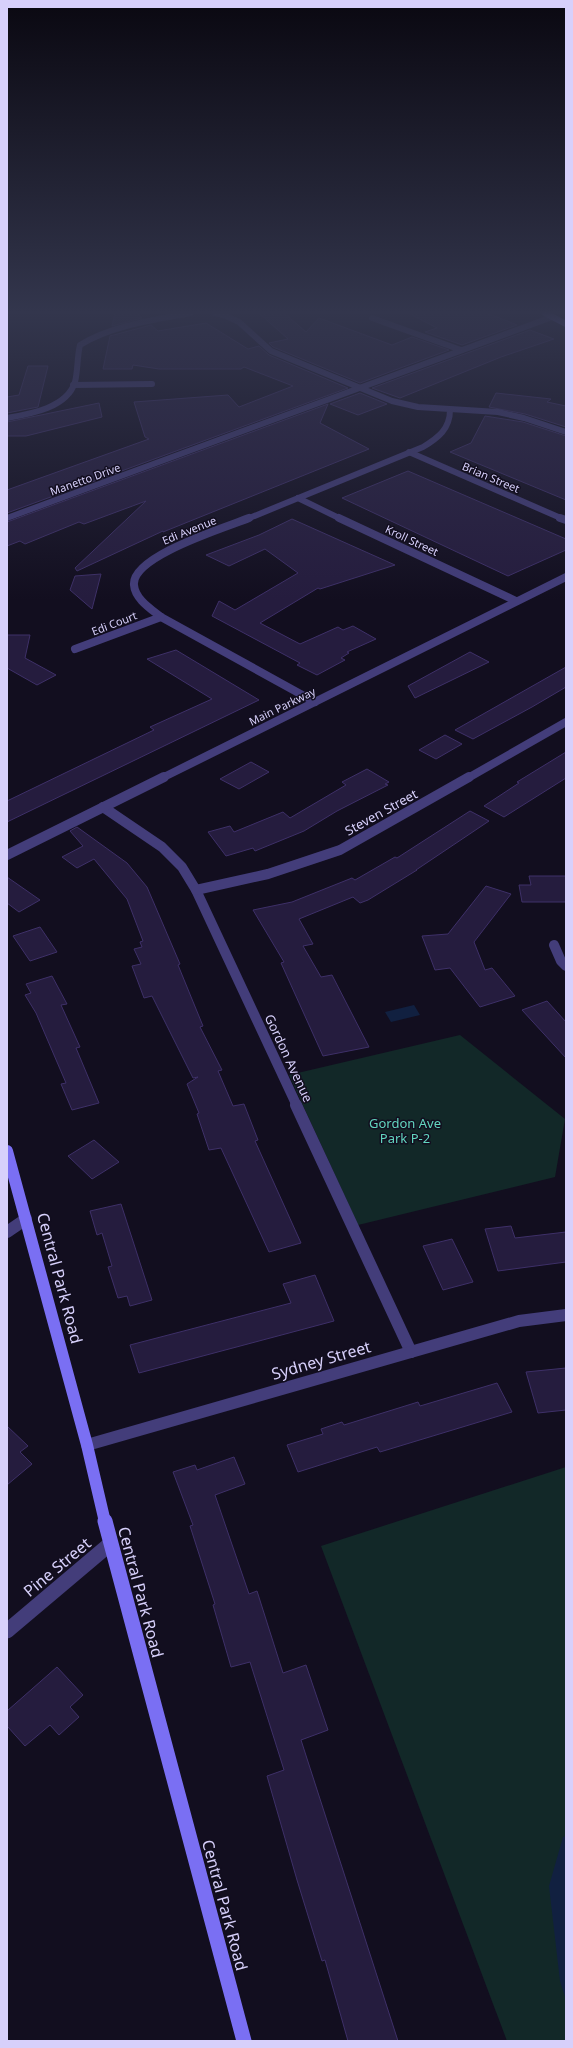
<svg xmlns="http://www.w3.org/2000/svg" width="573" height="2048" viewBox="0 0 573 2048" font-family="'Noto Sans',sans-serif">
<style>
.green{fill:#122828}
.water{fill:#112040}
.building{fill:#251c3e;stroke:#3e3068}
.lines{fill:none;stroke-linecap:round;stroke-linejoin:round}
.street-far4{stroke:#433d7a;stroke-width:6}
.street-far3{stroke:#433d7a;stroke-width:8}
.street-far2{stroke:#433d7a;stroke-width:10}
.street-far1{stroke:#433d7a;stroke-width:12}
.street{stroke:#433d7a;stroke-width:15}
.secondary-far2{stroke:#7a6ff3;stroke-width:6}
.secondary-far1{stroke:#7a6ff3;stroke-width:12}
.secondary{stroke:#7a6ff3;stroke-width:15}
.labels{text-anchor:middle;dominant-baseline:central;stroke-width:3;stroke-linejoin:round;paint-order:stroke}
.far-street-label{font-size:11px;fill:#d7d0fb;stroke:#120e1f}
.street-label{font-size:13px;fill:#d7d0fb;stroke:#120e1f}
.park-label{font-size:13px;fill:#62d5bf;stroke:#120e1f}
.near-street-label{font-size:16px;fill:#d7d0fb;stroke:#120e1f}
</style>
<rect width="100%" height="100%" fill="#120e1f"/>
<g class="green">
<polygon points="460,1035 565,1119 555,1177 358,1225 289,1075"/>
<polygon points="566,1467 566,2041 507,2041 321,1546"/>
</g>
<g class="water">
<polygon points="414,1005 420,1015 391,1022 385,1012"/>
<polygon points="566,1836 566,2000 560,1981 549,1886 563,1837"/>
</g>
<g class="building">
<polygon points="115,313 136,313 142,318 112,326"/>
<polygon points="259,313 284,313 306,332 319,318 392,345 412,337 449,350 360,383 273,347 269,343 288,339"/>
<polygon points="408,313 487,313 517,325 462,345 425,332 437,328"/>
<polygon points="206,323 248,349 259,346 269,355 348,388 7,513 7,490 149,439 145,437 134,402 228,395 239,407 293,386 244,367 241,369 159,369 133,365 132,369 103,369 110,336 151,325 158,331"/>
<polygon points="530,330 554,339 501,357 400,398 372,388"/>
<polygon points="28,366 48,366 38,407 7,413 7,397 19,395"/>
<polygon points="360,393 387,404 358,415 330,404"/>
<polygon points="496,393 551,399 547,402 566,406 566,427 525,414 489,407"/>
<polygon points="99,403 102,417 26,436 7,436 7,422"/>
<polygon points="328,404 320,423 369,449 163,532 163,531 77,571 75,568 146,501 84,524 79,522 25,544 20,541 7,546 7,522"/>
<polygon points="485,416 523,422 566,436 566,500 450,452 471,443"/>
<polygon points="408,471 566,539 566,550 508,576 342,498"/>
<polygon points="292,519 395,565 320,589 318,588 260,623 300,644 338,627 343,630 353,626 376,639 347,652 349,653 341,658 345,660 317,675 297,665 300,663 212,616 219,601 235,610 298,573 265,549 229,566 206,555 259,535"/>
<polygon points="101,574 92,609 70,590 75,576"/>
<polygon points="7,635 30,635 25,658 56,675 37,685 7,668"/>
<polygon points="176,650 259,700 7,822 7,801 154,730 150,727 212,699 147,659"/>
<polygon points="470,652 489,662 415,698 408,686"/>
<polygon points="566,667 566,687 532,707 473,739 455,730"/>
<polygon points="445,735 462,744 436,759 419,750"/>
<polygon points="566,752 566,778 504,817 484,806 519,783 517,782"/>
<polygon points="251,762 269,772 239,789 220,779"/>
<polygon points="367,769 389,782 385,784 388,785 337,811 304,831 255,851 253,848 226,856 208,832 230,826 234,832 283,812 290,818 346,785 342,782"/>
<polygon points="470,811 489,821 416,870 417,870 368,900 360,903 353,897 299,919 313,944 303,946 321,977 332,975 369,1047 323,1056 281,963 284,962 253,910 292,902 352,878 355,880 395,857 397,858"/>
<polygon points="77,827 127,863 147,887 180,964 178,965 203,1026 200,1027 222,1070 218,1071 233,1106 244,1104 258,1140 255,1141 301,1243 269,1252 221,1148 209,1150 197,1114 199,1113 187,1084 198,1077 193,1078 152,996 144,998 132,966 141,964 134,949 142,947 140,942 143,941 127,899 94,859 77,868 62,857 83,846 70,831"/>
<polygon points="529,876 566,876 566,902 522,902 519,885 531,885"/>
<polygon points="7,877 40,900 19,912 7,903"/>
<polygon points="486,886 511,894 474,942 485,970 492,968 515,996 480,1007 450,968 435,970 422,936 448,934"/>
<polygon points="40,927 57,952 30,961 13,936"/>
<polygon points="52,976 67,1004 61,1005 80,1047 76,1048 99,1103 72,1110 61,1084 66,1083 36,1013 25,995 31,993 26,984"/>
<polygon points="547,1001 566,1022 566,1058 522,1010"/>
<polygon points="94,1140 119,1162 92,1179 68,1156"/>
<polygon points="121,1204 152,1300 130,1306 127,1296 118,1298 108,1267 112,1266 102,1233 97,1235 90,1211"/>
<polygon points="511,1226 515,1238 566,1232 566,1262 498,1271 485,1229"/>
<polygon points="452,1239 473,1282 443,1290 423,1246"/>
<polygon points="315,1275 334,1321 139,1373 130,1345 291,1303 283,1284"/>
<polygon points="566,1368 566,1410 538,1413 526,1372"/>
<polygon points="497,1383 512,1412 380,1452 377,1447 298,1472 287,1445 323,1434 321,1429 342,1422 344,1425 418,1402 420,1406"/>
<polygon points="7,1426 28,1446 20,1452 32,1464 7,1485"/>
<polygon points="234,1457 245,1484 215,1495 249,1594 257,1591 283,1673 306,1665 328,1730 301,1740 398,2041 348,2041 325,1960 322,1961 297,1880 267,1776 284,1770 250,1662 231,1667 213,1605 215,1604 190,1526 193,1525 173,1472 195,1465 197,1470"/>
<polygon points="57,1667 83,1695 70,1707 79,1717 59,1735 50,1725 25,1746 7,1726 7,1711"/>
</g>
<g class="lines">
<g class="street-far4">
<polyline points="215,313 224,315 239,322 271,351 392,401 418,407 498,412 524,418 566,432"/>
<polyline points="372,318 461,350"/>
<polyline points="73,385 152,384"/>
<path d="M 7,418 C 30,414 67,408 75,382 C 78,370 77,357 80,345 C 113,325 154,320 191,313"/>
<polyline points="409,452 563,519"/>
<polyline points="298,498 341,519"/>
<polyline points="7,518 552,317"/>
<path d="M 247,519 L 423,447 C 438,438 450,429 450,410"/>
</g>
<g class="street-far3">
<path d="M 249,518 C 227,527 131,556 134,585 C 135,599 151,609 161,617 L 315,702"/>
<polyline points="339,518 516,601"/>
<polyline points="560,518 566,520"/>
<polyline points="75,649 161,617"/>
<polyline points="162,778 566,577"/>
<polyline points="468,778 566,722"/>
</g>
<g class="street-far2">
<polyline points="103,807 162,847 182,867 196,890 297,1106"/>
<polyline points="7,855 164,777"/>
<polyline points="196,890 268,874 340,850 469,777"/>
<polyline points="554,945 561,961 566,966"/>
</g>
<g class="street-far1">
<polyline points="296,1105 411,1352"/>
<polyline points="7,1232 26,1219"/>
<polyline points="87,1445 519,1321 566,1315"/>
</g>
<polyline class="street" points="7,1631 110,1544"/>
<polyline class="secondary-far2" points="545,313 566,324"/>
<polyline class="secondary-far1" points="7,1151 87,1445 105,1522"/>
<polyline class="secondary" points="105,1521 244,2041"/>
</g>
<linearGradient id="sky" x2="0" y2="1"><stop stop-color="#0a0811"/><stop offset="0.52" stop-color="#33364d"/><stop offset="1" stop-color="#33364d" stop-opacity="0"/></linearGradient>
<rect width="573" height="600" fill="url(#sky)"/>
<g class="labels">
<g class="far-street-label">
<text transform="translate(491 477) rotate(23)">Brian Street</text>
<text transform="translate(85 479) rotate(-20)">Manetto Drive</text>
<text transform="translate(189 530) rotate(-22)">Edi Avenue</text>
<text transform="translate(412 540) rotate(25)">Kroll Street</text>
<text transform="translate(114 623) rotate(-21)">Edi Court</text>
<text transform="translate(282 706) rotate(-26)">Main Parkway</text>
</g>
<g class="street-label">
<text transform="translate(381 812) rotate(-29)">Steven Street</text>
<text transform="translate(289 1058) rotate(65)">Gordon Avenue</text>
</g>
<g class="park-label">
<text x="405" y="1123">Gordon Ave<tspan x="405" dy="15">Park P-2</tspan></text>
</g>
<g class="near-street-label">
<text transform="translate(60 1278) rotate(75)">Central Park Road</text>
<text transform="translate(321 1360) rotate(-16)">Sydney Street</text>
<text transform="translate(57 1567) rotate(-40)">Pine Street</text>
<text transform="translate(141 1592) rotate(75)">Central Park Road</text>
<text transform="translate(225 1905) rotate(75)">Central Park Road</text>
</g>
</g>
<rect width="573" height="2048" fill="none" stroke="#d7d0fb" stroke-width="16"/>
</svg>
